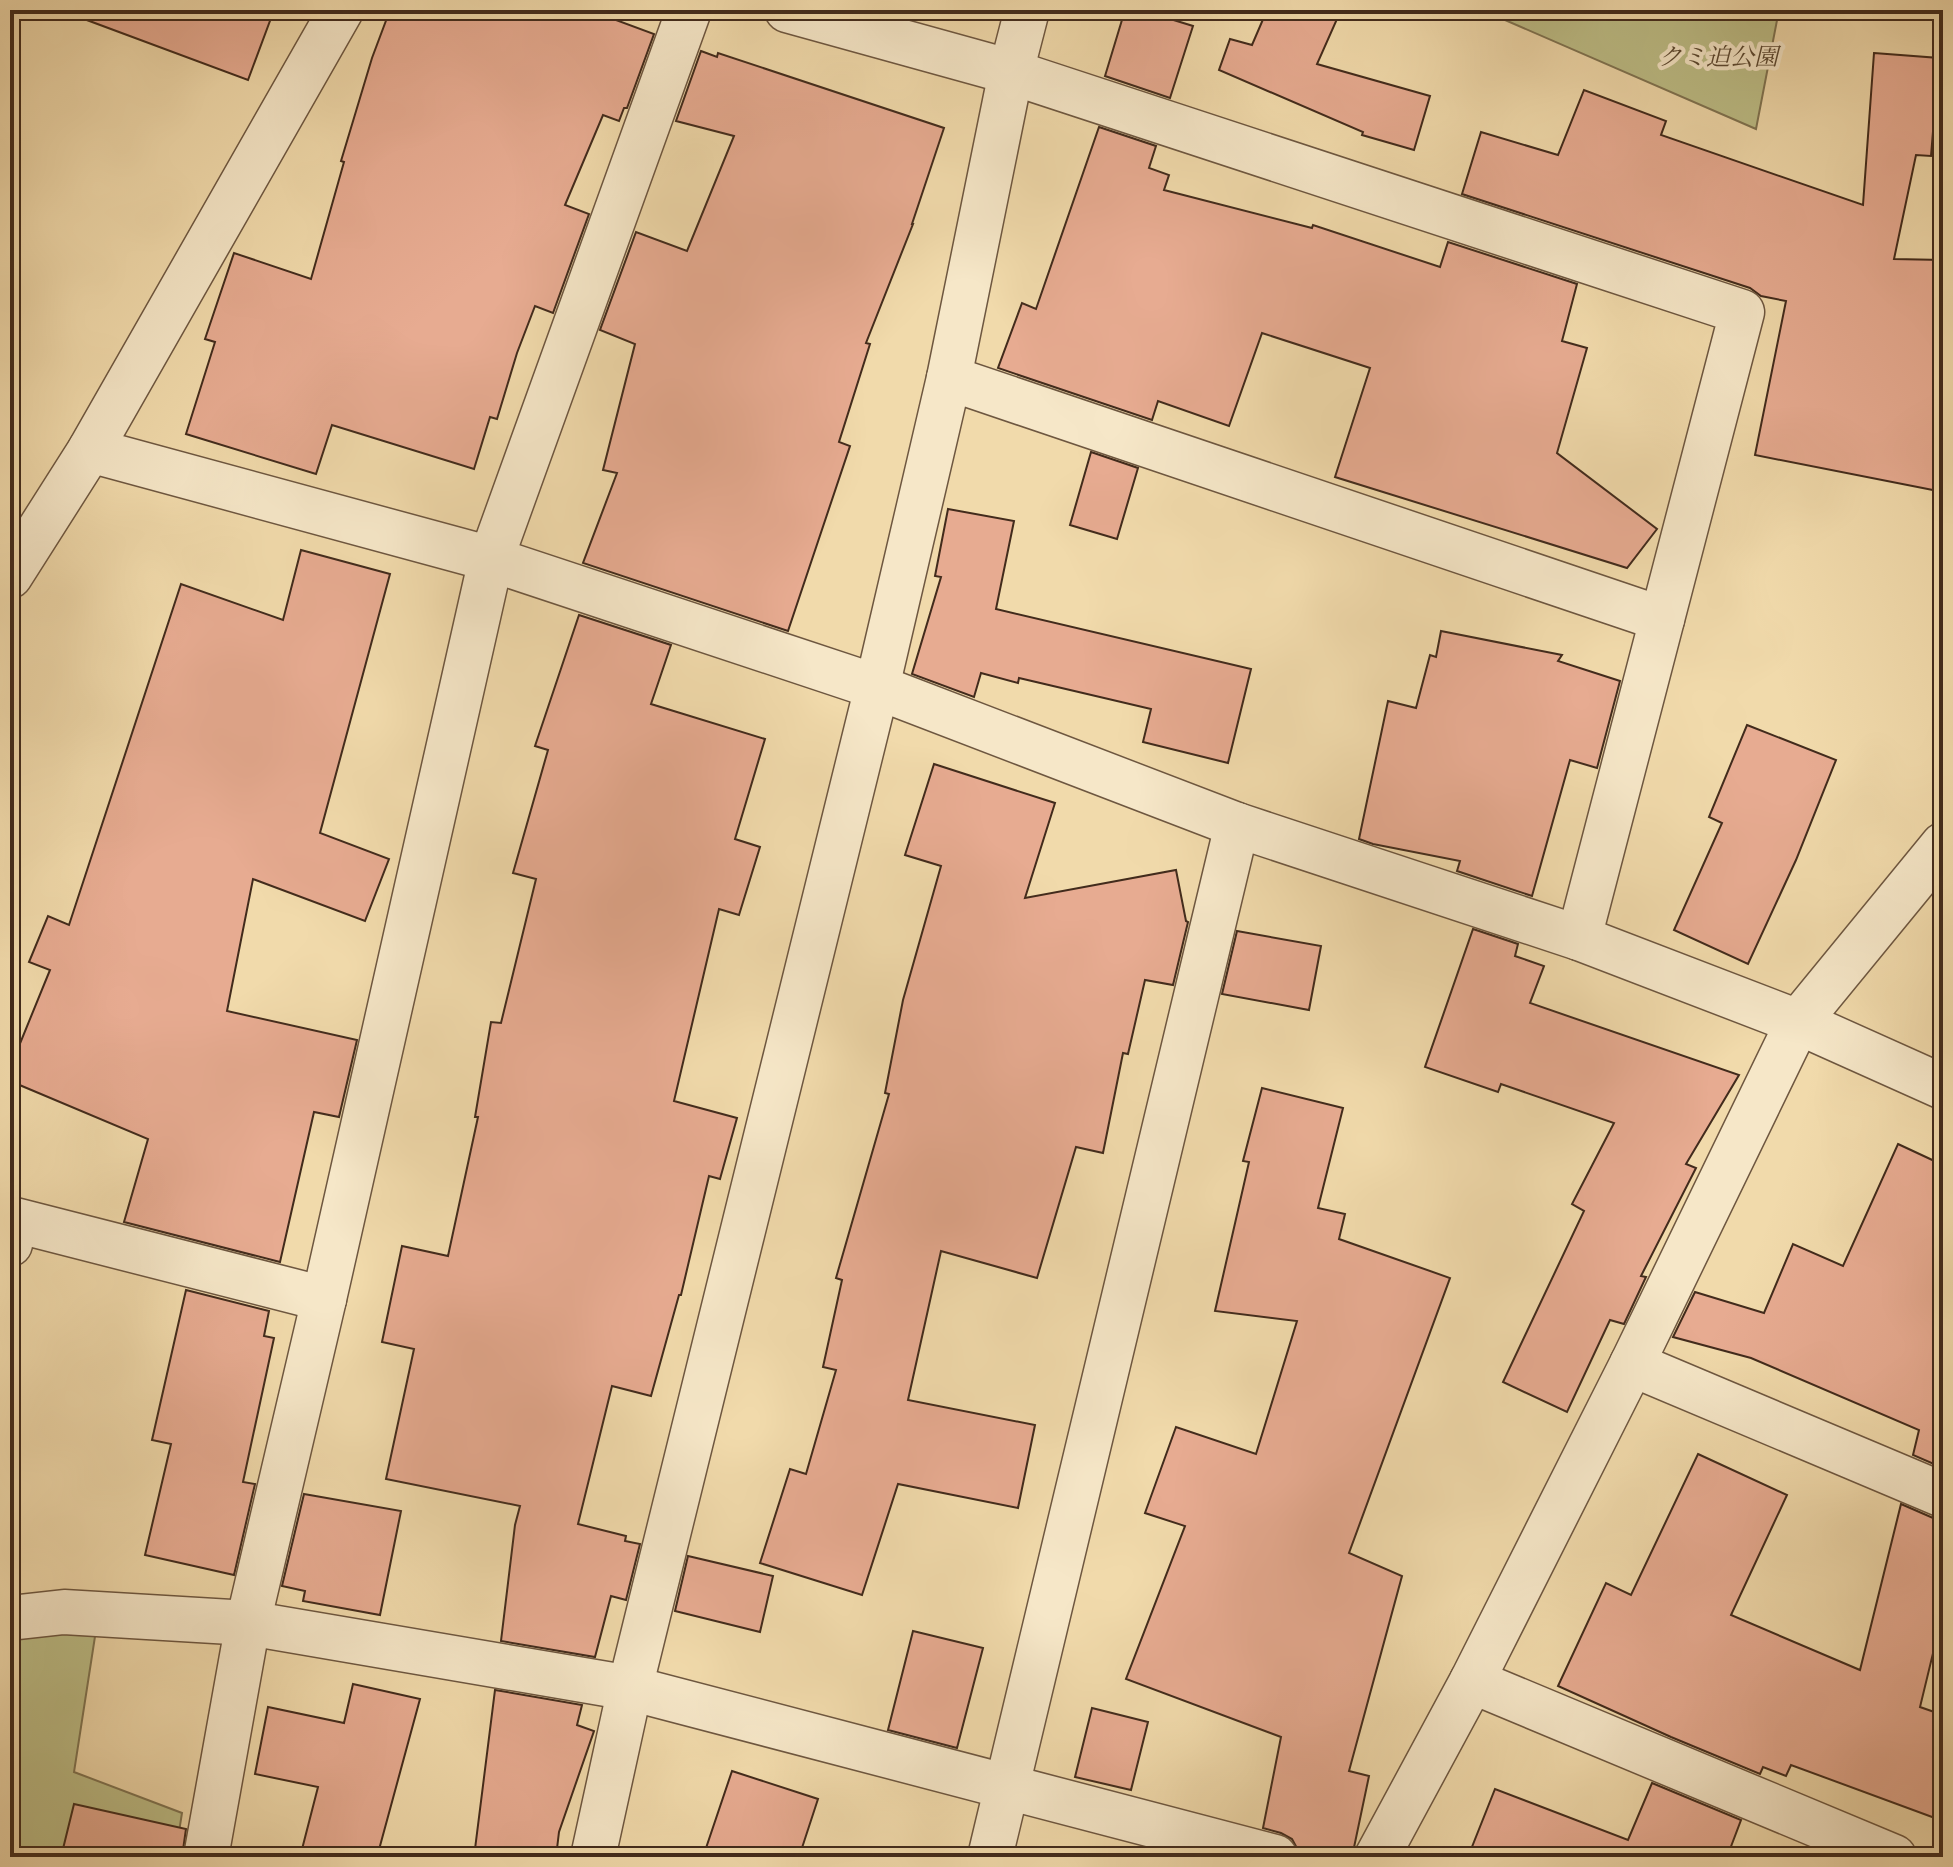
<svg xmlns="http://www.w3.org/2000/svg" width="1953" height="1867" viewBox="0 0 1953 1867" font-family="Vollkorn,'Noto Serif JP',serif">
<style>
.green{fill:#bdbe87;stroke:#807452;stroke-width:2}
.building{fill:#e7ab91;stroke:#422b1c;stroke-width:2}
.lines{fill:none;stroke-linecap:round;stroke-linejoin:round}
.minor-casing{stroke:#6e5740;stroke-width:47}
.minor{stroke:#f6e7c8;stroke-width:44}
.labels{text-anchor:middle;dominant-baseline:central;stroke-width:8;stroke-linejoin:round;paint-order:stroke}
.park-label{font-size:24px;font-style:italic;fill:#5b4831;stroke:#f6e7c8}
</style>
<rect width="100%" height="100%" fill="#f1daab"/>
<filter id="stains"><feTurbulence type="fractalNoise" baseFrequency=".0025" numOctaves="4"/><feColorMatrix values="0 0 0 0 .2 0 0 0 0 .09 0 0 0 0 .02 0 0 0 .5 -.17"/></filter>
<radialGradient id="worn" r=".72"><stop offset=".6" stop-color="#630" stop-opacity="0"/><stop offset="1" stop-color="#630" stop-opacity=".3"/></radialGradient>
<g class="green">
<polygon points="1482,10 1779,10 1756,129"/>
<polygon points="96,1630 74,1772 182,1813 175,1857 10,1857 10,1635"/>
</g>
<g class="building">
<polygon points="77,10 274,10 248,80 76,16"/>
<polygon points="390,10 589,10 654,34 627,108 624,108 619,121 603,115 565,205 589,214 553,313 535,306 517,353 497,419 490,417 474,469 332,425 316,474 186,434 215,342 205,339 234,253 311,279 344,162 341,161 372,58"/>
<polygon points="1125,10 1141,10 1193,26 1170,98 1105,76"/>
<polygon points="1267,10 1341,10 1317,64 1430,96 1414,150 1362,135 1363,132 1219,70 1230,39 1252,45"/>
<polygon points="701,51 717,57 718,53 944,128 912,224 913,224 866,343 870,344 839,442 850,446 788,631 583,563 617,473 603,470 635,344 600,330 636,232 687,251 734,136 676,121"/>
<polygon points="1874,53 1939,58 1931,156 1916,155 1894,259 1943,260 1943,492 1755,455 1786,301 1761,296 1750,288 1462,194 1481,132 1558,155 1584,90 1666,121 1661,135 1863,205"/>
<polygon points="1099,127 1156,146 1149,168 1169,175 1164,190 1312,228 1313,225 1440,267 1448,242 1577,284 1562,341 1587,348 1557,453 1657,529 1627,568 1335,477 1370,368 1262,333 1229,426 1158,401 1152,420 998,368 1022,303 1036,309"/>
<polygon points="1091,452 1138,468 1117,539 1070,525"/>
<polygon points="948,509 1014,521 996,609 1251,669 1228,763 1143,742 1151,709 1019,678 1018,683 981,673 974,697 912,674 941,577 935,576"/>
<polygon points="301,550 390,574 320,833 389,859 365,921 253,879 227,1011 357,1040 339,1117 314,1112 280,1262 124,1222 148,1139 10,1081 10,1068 50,970 29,962 48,916 69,925 181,584 283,620"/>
<polygon points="579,615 671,645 651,704 765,739 735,839 760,847 739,915 719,909 674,1101 737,1118 720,1179 709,1176 681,1295 679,1295 651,1396 612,1386 578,1524 626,1536 625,1541 640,1544 626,1600 611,1596 595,1657 501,1641 515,1525 520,1506 386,1479 414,1349 382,1342 402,1246 448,1256 478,1117 475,1117 491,1022 501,1023 536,879 513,873 548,750 535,746"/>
<polygon points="1441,631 1562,655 1558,661 1620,681 1597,768 1570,760 1532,896 1457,871 1460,861 1373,844 1359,839 1388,701 1416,708 1430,655 1436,657"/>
<polygon points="1747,725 1836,760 1796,860 1748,964 1674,930 1722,823 1709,817"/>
<polygon points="934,764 1055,803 1025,898 1176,870 1186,921 1188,922 1173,985 1145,980 1128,1054 1123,1053 1103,1153 1076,1147 1037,1278 941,1251 908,1400 1035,1425 1018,1508 898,1484 862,1595 760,1563 790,1469 806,1474 836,1370 823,1367 842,1280 836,1278 889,1094 885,1093 903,1000 941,866 905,855"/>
<polygon points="1473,929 1518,944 1515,956 1544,966 1530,1003 1739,1075 1686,1164 1696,1168 1641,1276 1646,1277 1624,1324 1610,1320 1567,1412 1503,1382 1584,1211 1572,1204 1614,1123 1501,1084 1498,1092 1425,1067"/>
<polygon points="1237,931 1321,946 1309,1010 1222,994"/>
<polygon points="1262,1088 1343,1108 1318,1208 1345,1214 1339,1239 1450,1278 1349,1553 1402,1576 1349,1771 1369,1776 1352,1857 1322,1857 1299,1852 1292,1839 1281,1833 1263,1828 1281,1737 1126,1679 1185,1526 1145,1513 1176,1427 1256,1454 1297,1321 1215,1311 1249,1162 1243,1161"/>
<polygon points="1898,1144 1943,1165 1943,1468 1913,1455 1919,1430 1751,1358 1673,1337 1695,1292 1764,1313 1793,1244 1843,1266"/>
<polygon points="186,1290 269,1311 264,1336 274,1338 243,1482 255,1484 234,1575 145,1555 171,1444 152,1440"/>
<polygon points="1698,1454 1787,1495 1731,1615 1860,1670 1901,1504 1933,1518 1943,1519 1943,1612 1920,1707 1943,1715 1943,1821 1791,1765 1786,1776 1763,1767 1760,1774 1671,1737 1558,1686 1606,1583 1631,1595"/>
<polygon points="304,1494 401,1511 380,1615 303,1601 305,1591 282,1586"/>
<polygon points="688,1556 773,1576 760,1632 675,1611"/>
<polygon points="913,1631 983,1648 957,1748 888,1730"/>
<polygon points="353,1684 420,1699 377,1857 300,1857 318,1787 255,1774 268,1707 344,1723"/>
<polygon points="495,1690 582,1705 577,1725 594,1731 559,1832 556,1857 474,1857"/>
<polygon points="1092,1708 1148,1722 1131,1790 1075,1777"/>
<polygon points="732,1771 818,1799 799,1857 703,1857"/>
<polygon points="1652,1783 1741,1820 1727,1857 1468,1857 1495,1789 1628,1840"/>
<polygon points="74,1804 186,1829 182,1857 61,1857"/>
</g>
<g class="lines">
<defs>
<g id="minor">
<polyline points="787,10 1011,72 1742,312 1579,938"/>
<polyline points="949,378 1662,619"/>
<polyline points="90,450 491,559 877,687 1237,825 1579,938 1798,1022 1943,1087"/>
<polyline points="10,576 90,450 341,10"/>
<polyline points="10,1244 15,1220 324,1299"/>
<polyline points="1632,1364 1943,1495"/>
<polyline points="10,1618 64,1612 248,1623 630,1688 1275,1857"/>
<polyline points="1472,1681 1894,1857"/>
<polyline points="206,1857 248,1623 324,1299 491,559 689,10"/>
<polyline points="593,1857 630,1688 877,687 949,378 1011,72 1027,10"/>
<polyline points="990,1857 1237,825"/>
<polyline points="1377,1857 1472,1681 1632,1364 1798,1022 1943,845"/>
</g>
</defs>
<use href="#minor" class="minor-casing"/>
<use href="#minor" class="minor"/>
</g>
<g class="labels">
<g class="park-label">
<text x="1718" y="59">クミ迫公園</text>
</g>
</g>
<rect width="1953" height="1867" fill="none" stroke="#f1daab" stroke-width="40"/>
<rect x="12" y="12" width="1929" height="1843" fill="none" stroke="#422b1c" stroke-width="4"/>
<rect x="20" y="20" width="1913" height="1827" fill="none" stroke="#422b1c" stroke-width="2"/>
<rect width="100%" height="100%" filter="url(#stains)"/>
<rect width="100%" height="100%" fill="url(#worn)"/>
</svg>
